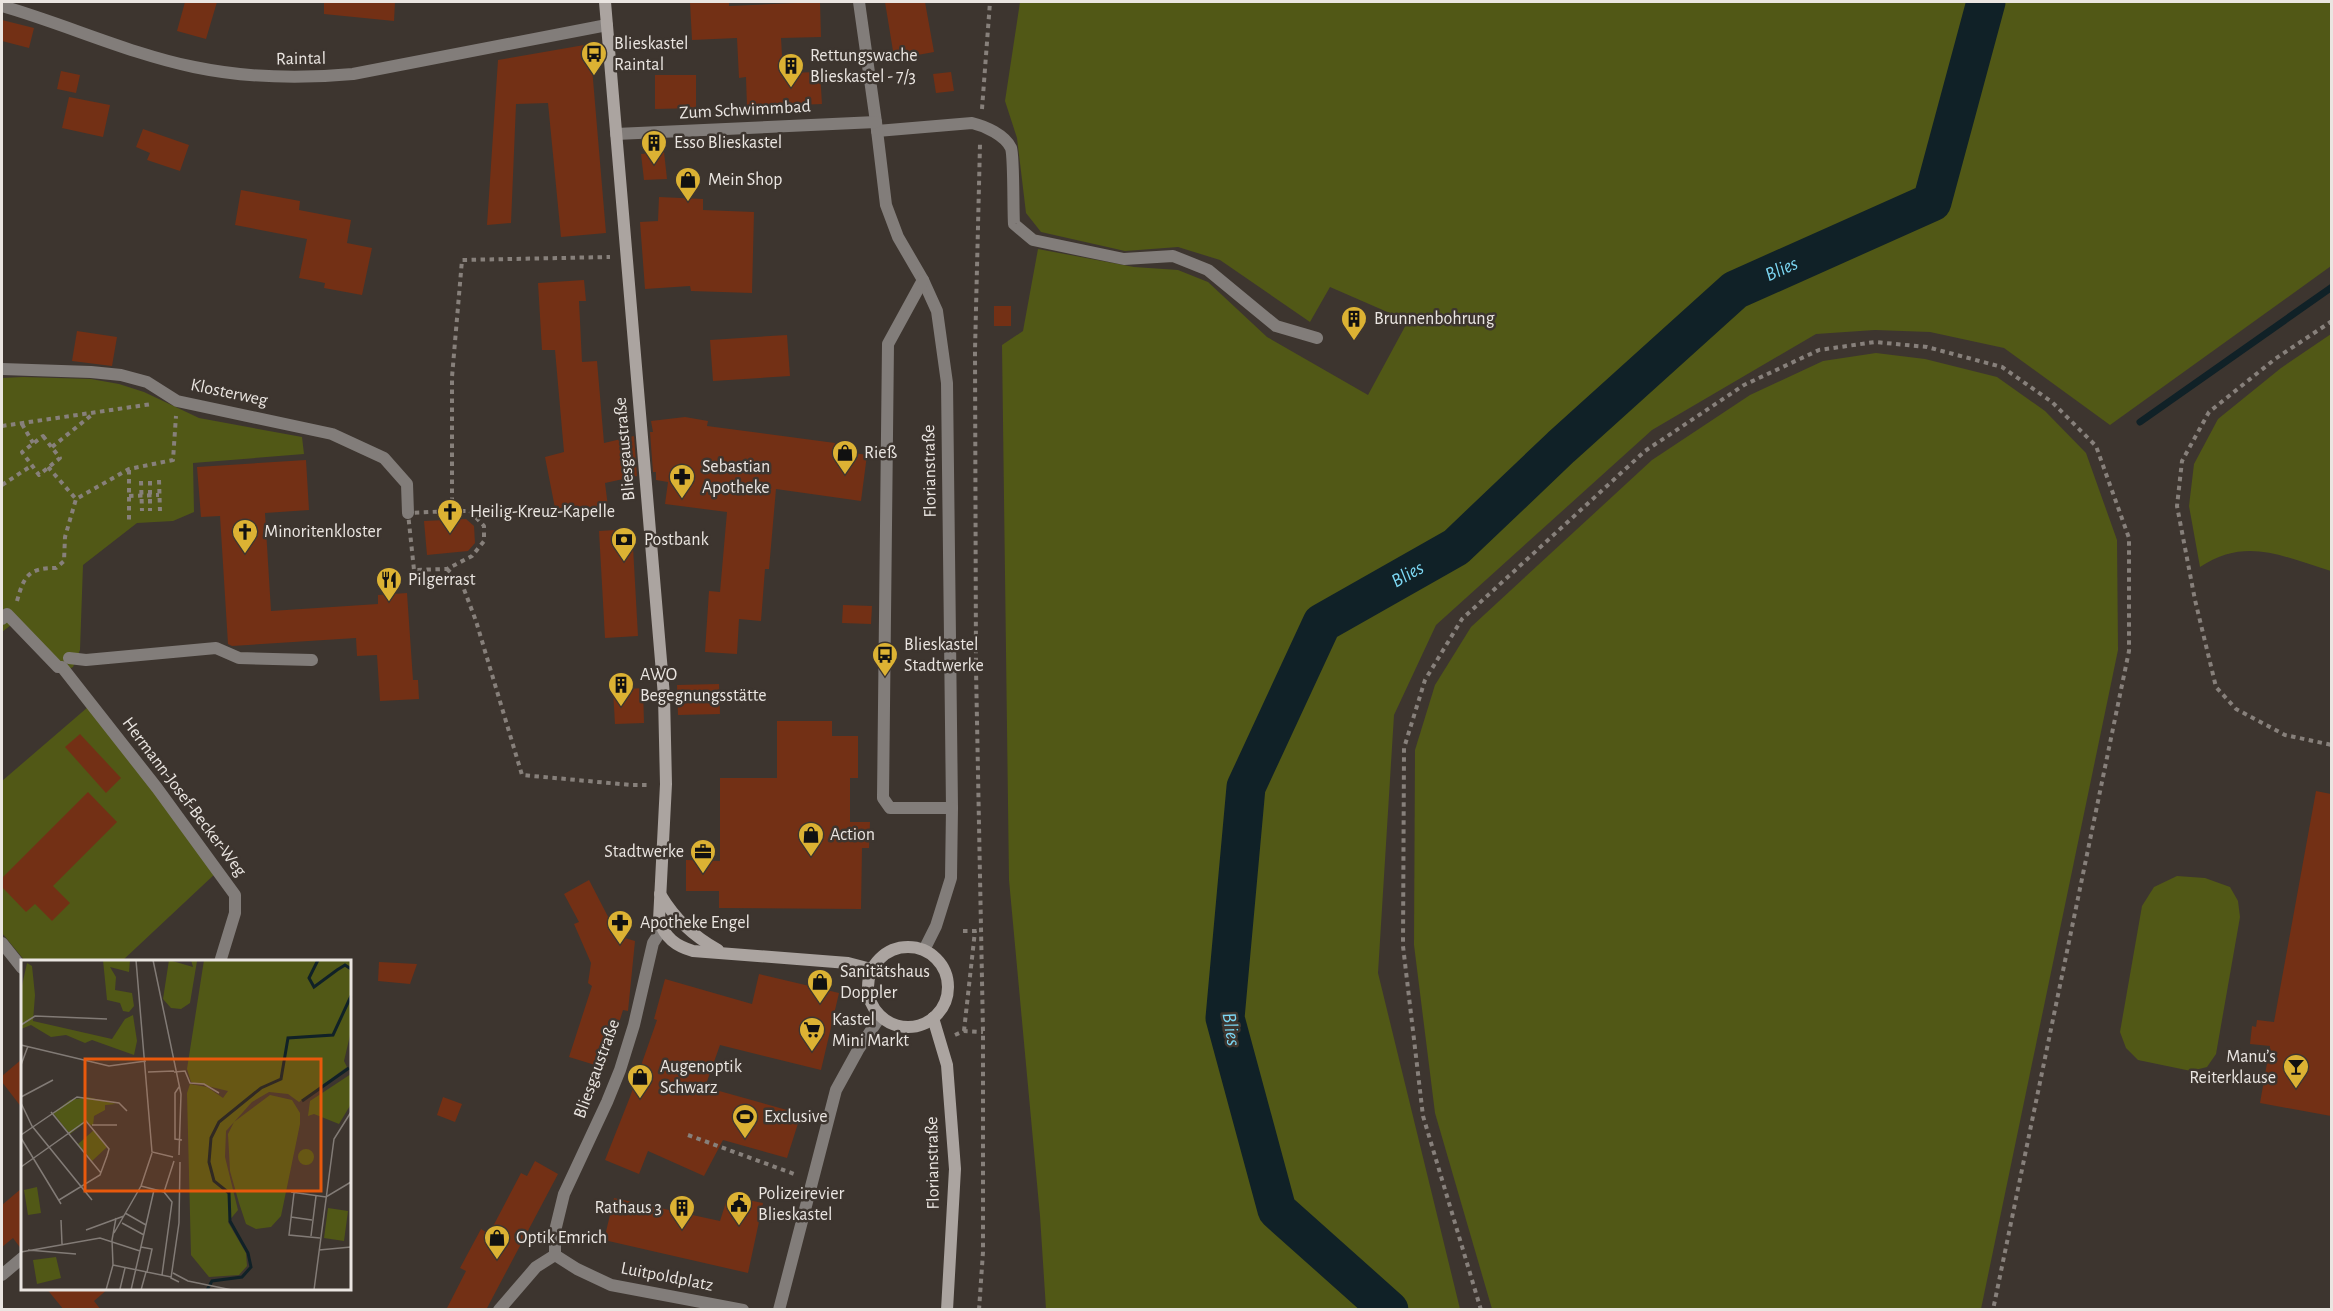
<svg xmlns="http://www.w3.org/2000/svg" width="2333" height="1311" viewBox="0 0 2333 1311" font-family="'Alegreya Sans',sans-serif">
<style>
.green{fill:#515816}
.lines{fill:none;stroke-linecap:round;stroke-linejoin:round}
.stream{stroke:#102127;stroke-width:7}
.river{stroke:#102127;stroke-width:39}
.building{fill:#733015}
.path{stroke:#87807b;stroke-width:4;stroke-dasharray:4.5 4.5;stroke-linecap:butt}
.service{stroke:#827d7a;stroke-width:12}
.pedestrian{stroke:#827d7a;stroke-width:12}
.minor{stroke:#827d7a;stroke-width:12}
.secondary{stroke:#aba4a0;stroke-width:12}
.labels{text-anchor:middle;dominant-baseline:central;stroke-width:5;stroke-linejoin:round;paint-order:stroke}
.poi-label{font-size:18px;fill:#eae5e1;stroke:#3d352f;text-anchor:start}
.street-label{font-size:18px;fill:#eae5e1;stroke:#3d352f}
.water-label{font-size:20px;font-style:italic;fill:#7cd7f3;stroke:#3d352f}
.inset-river{fill:none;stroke:#102127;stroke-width:3}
.inset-road{fill:none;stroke:#827b76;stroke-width:1.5}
.view{fill:#e8590c;fill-opacity:0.15;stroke:#e8590c;stroke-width:3}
.inset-edge{fill:none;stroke:#eae5e1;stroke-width:3}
</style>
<rect width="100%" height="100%" fill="#3d352f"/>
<g class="green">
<polygon points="1020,2 2331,2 2331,266 2110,425 2004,348 1930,332 1875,330 1816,334 1652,430 1436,625 1394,715 1378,973 1460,1309 1046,1309 1040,1216 1009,880 1002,345 1023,331 1038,249 1134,267 1178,270 1208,282 1267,337 1368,395 1408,321 1330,287 1310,322 1220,260 1178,247 1125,251 1041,232 1026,213 1017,138 1005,101"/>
<path d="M 2331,334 L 2331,571 C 2283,557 2247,536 2200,567 L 2189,506 L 2194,464 L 2218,419 L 2281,368 Z"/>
<polygon points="1876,353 1925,359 1997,377 2045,411 2086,453 2117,540 2118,650 1981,1309 1492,1309 1435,1113 1414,945 1415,750 1435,685 1471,627 1652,460 1750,395 1823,361"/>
<polygon points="23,377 91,379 119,384 144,392 199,418 302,437 304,454 193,463 194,512 173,521 137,523 83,565 80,650 73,667 60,673 11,625 2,632 2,378"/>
<polygon points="88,707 217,872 122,961 25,961 2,933 2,781"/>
<polygon points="2177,876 2205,878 2230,887 2238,901 2240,917 2216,1054 2207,1067 2191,1071 2138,1060 2126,1048 2120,1032 2142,906 2154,887"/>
</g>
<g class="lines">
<polyline class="stream" points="2140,422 2332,287"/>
<path class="river" id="s1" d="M 1389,1310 L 1277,1210 L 1225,1018 L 1246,787 L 1322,623 L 1456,547 L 1561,447 L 1735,290 L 1932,202 L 1986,2"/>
</g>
<g class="building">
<polygon points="185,2 217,2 206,39 177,31"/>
<polygon points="324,2 395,2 394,21 324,14"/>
<polygon points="690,2 729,2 729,6 820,2 821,37 781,38 783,73 820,72 822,104 747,107 746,77 739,78 737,38 692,40"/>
<polygon points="885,2 925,2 934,52 901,58 899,50 893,51"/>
<polygon points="2,20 34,28 29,48 2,41"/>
<polygon points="590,44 606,233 561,237 548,103 516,104 511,223 487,225 498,60"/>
<polygon points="61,71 80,75 76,93 57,89"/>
<polygon points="951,72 954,91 936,93 933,74"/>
<polygon points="655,75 696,75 696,108 655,109"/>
<polygon points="69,97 110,105 103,137 62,128"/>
<polygon points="143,129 189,145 180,171 147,160 150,153 136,147"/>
<polygon points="664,152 667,179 644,180 641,154"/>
<polygon points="241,190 300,201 299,210 351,220 347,243 372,248 362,295 324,288 325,283 299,278 307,239 235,225"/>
<polygon points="659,197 703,199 703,210 754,212 752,293 691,291 690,286 645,289 640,222 658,221"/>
<polygon points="584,280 586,301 579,301 582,362 597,361 604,443 634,436 637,476 605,483 608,507 555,508 545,457 564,452 555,350 542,350 538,283"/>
<rect x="994" y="306" width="17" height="20"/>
<polygon points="77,331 117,337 112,366 72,361"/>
<polygon points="787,335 790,376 713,381 710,340"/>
<polygon points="685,417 708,421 707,426 835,443 834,450 867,455 861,501 776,489 769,569 765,569 761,621 739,619 737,654 705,652 709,591 720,592 727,512 665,504 668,482 656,480 656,472 653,472 650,432 653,432 651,421"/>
<polygon points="306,460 309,510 265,513 271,611 378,604 378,595 407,593 413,680 418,680 419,699 380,701 377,655 357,656 356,638 232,646 228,644 220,516 201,517 197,467"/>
<polygon points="466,519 474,526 475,543 468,551 427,555 424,521"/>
<polygon points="632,529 638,636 605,638 599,531"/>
<polygon points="843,605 872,606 871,624 842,623"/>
<polygon points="719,684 720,714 678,715 677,685"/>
<polygon points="643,688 644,723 615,724 613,690"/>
<polygon points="777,721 832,721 832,736 858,736 858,778 850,778 850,822 870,822 869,848 862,848 861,909 719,908 719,891 686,891 686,860 720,861 720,778 777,778"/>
<polygon points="80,734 121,778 106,793 65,747"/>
<polygon points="2316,791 2331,794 2331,1116 2260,1103 2270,1046 2250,1044 2252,1026 2256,1027 2257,1020 2274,1022"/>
<polygon points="88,792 117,822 53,886 70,903 52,921 35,904 26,912 2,887 2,878"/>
<polygon points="589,880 618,936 635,941 628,1011 623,1010 605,1068 569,1057 592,986 588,983 591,963 574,924 579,922 564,894"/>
<polygon points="379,962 417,964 410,984 378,981"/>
<polygon points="759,974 839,993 821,1070 720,1045 705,1087 801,1114 787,1158 723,1140 704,1176 648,1151 639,1174 605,1160 630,1097 657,1020 654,1019 665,979 752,1004"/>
<polygon points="22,1059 22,1108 2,1082 2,1076"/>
<polygon points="443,1097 462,1104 455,1122 437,1115"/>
<polygon points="535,1161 558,1174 486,1310 446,1310 466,1271 460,1268 481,1229 489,1234 521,1173 527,1176"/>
<polygon points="22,1188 22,1250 13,1238 2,1247 2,1205"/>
<polygon points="728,1196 763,1203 748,1273 604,1240 614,1198 720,1221"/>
<polygon points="46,1288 109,1288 94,1301 101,1310 64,1310"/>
</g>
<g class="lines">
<g class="path">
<polyline points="982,109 990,2"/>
<polyline points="2332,321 2275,359 2209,412 2182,461 2177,506 2195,600 2216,687 2236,709 2285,735 2332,745"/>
<polyline points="22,424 33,443"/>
<polyline points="2,426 152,404"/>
<polygon points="43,436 60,458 39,475 22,452"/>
<polyline points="52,447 94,413"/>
<polyline points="48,467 76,499"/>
<polyline points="129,470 129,523"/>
<polyline points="159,480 160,511"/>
<polyline points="141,481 142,511"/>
<polyline points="150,481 150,511"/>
<polyline points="2,485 31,466"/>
<polyline points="129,496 159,495"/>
<polyline points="452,511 452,377 462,260 610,257"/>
<polygon points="452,511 470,511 484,526 484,541 472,556 447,569 414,570 408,513"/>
<polyline points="447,569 462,584 476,621 522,775 631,785 651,785"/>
<path d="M 17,601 C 24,576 28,568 56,568 L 64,561 L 65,537 L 76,499 L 129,469 L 173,460 L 176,416"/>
<polyline points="963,931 977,931"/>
<polyline points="964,1031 975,931"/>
<polyline points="955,1035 964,1031 983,1032"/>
<polyline points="688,1135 797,1175"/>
<polyline points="979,1310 983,1252 983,1032 976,669 975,350 980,144"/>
<polyline points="1481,1310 1423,1116 1403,946 1404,748 1425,680 1462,619 1645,451 1744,385 1819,350 1875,342 1927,347 2002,367 2052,402 2096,446 2129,538 2129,651 1993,1310"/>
</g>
<g class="service">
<path d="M 877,131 L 972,123 C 985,126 1005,135 1011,148 C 1014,157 1013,210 1014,224 L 1033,240 L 1124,259 L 1173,256 L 1208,270 L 1276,326 L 1317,338"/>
<polyline points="2,369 91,372 121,375 147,382 177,401 332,434 384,458 407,484 408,513"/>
<polyline points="2,619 7,614 58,667 62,667 157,788 235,895 235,913 220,962"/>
<polyline points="69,658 86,660 216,648 239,658 312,660"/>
<polyline points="2,943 22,968"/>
<polyline points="2,1275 22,1258"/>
</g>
<polyline class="pedestrian" points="499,1310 536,1267 555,1255"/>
<g class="minor">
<polyline points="859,2 876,122 886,205 898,237 923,280 937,311 947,383 952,808 951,878 936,926 924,950"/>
<path d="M 2,6 C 65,24 130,54 194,67 C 247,78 299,79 353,74 L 607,25"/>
<polyline points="616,134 876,122"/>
<polyline points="923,280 888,344 883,798 890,808 952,808"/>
<polyline points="662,929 653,943 634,1025 620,1070 607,1102 564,1194 555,1231 555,1255 577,1269 611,1285 743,1310"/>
<polyline points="779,1310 836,1090 858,1050 880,1017"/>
</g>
<g class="secondary">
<path d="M 605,2 L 664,696 L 666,784 L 659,920 C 665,938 676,946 693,951 L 848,963 L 871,969"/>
<path d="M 660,894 C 675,919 692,935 718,950"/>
<circle cx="908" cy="987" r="40"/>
<polyline points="933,1018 947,1065 955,1169 947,1310"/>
</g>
</g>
<defs>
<symbol id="bus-pin" viewBox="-11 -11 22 30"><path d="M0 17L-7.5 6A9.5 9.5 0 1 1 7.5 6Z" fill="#dcb233" stroke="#3d352f"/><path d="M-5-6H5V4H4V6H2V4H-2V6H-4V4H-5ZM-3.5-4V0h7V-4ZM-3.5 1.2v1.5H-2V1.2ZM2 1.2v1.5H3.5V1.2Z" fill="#111"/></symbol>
<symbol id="building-pin" viewBox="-11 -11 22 30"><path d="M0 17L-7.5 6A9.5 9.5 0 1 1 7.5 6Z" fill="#dcb233" stroke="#3d352f"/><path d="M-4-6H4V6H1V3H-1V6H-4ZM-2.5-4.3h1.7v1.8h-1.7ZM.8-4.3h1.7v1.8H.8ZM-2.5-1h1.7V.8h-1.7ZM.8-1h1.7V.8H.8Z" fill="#111"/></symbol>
<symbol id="shop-pin" viewBox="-11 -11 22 30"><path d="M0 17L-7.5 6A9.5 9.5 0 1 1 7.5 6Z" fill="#dcb233" stroke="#3d352f"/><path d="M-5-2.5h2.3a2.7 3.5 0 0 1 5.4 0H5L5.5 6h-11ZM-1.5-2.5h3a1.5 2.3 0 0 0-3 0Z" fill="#111"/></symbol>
<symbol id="pharmacy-pin" viewBox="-11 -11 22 30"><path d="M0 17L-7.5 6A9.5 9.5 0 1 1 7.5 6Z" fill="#dcb233" stroke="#3d352f"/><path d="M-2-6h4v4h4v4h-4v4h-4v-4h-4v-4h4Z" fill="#111"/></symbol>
<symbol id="church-pin" viewBox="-11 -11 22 30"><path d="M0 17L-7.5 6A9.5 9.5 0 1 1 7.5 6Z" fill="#dcb233" stroke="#3d352f"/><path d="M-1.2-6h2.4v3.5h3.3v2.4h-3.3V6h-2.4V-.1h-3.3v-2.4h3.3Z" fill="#111"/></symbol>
<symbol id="bank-pin" viewBox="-11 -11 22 30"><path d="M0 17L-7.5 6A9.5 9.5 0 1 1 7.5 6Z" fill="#dcb233" stroke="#3d352f"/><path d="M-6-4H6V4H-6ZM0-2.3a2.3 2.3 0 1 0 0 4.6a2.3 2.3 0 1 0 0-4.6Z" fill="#111"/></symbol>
<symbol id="restaurant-pin" viewBox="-11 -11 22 30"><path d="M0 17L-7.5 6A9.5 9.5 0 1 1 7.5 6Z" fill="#dcb233" stroke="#3d352f"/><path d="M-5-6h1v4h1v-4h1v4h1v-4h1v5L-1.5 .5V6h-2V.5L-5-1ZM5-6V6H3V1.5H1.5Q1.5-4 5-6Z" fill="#111"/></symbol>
<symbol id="office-pin" viewBox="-11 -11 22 30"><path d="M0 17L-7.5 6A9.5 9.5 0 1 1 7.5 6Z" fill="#dcb233" stroke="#3d352f"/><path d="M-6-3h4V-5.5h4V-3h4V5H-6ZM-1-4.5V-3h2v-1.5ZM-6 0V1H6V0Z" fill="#111"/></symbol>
<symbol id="supermarket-pin" viewBox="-11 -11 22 30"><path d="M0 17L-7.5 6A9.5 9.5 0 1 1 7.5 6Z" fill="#dcb233" stroke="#3d352f"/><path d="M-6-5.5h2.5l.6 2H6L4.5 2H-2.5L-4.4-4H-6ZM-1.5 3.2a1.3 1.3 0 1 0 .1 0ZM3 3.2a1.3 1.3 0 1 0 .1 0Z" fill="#111"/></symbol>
<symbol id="bar-pin" viewBox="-11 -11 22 30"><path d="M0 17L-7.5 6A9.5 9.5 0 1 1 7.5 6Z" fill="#dcb233" stroke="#3d352f"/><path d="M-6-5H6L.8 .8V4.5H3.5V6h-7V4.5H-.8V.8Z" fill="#111"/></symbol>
<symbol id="stadium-pin" viewBox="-11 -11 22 30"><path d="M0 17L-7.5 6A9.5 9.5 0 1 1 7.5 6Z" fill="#dcb233" stroke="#3d352f"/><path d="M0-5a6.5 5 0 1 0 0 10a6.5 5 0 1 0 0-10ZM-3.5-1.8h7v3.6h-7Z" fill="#111"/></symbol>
<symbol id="civic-pin" viewBox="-11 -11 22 30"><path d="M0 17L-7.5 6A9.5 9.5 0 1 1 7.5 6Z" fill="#dcb233" stroke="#3d352f"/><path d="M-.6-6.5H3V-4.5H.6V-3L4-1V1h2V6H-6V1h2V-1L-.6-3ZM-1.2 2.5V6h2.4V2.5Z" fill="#111"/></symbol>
</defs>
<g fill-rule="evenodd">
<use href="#bus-pin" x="579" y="39" width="30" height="40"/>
<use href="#building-pin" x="776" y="51" width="30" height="40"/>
<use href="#building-pin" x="639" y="128" width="30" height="40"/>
<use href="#shop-pin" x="673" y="165" width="30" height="40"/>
<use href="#building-pin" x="1339" y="304" width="30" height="40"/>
<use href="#shop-pin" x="830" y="438" width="30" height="40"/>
<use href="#pharmacy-pin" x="667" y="462" width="30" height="40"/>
<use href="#church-pin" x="435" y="497" width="30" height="40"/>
<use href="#church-pin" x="230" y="517" width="30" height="40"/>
<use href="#bank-pin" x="609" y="525" width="30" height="40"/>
<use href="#restaurant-pin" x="374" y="565" width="30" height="40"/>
<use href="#bus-pin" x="870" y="640" width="30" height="40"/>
<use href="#building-pin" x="606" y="670" width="30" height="40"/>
<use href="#shop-pin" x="796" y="820" width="30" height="40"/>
<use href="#office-pin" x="688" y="837" width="30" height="40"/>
<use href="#pharmacy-pin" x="605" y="908" width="30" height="40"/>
<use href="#shop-pin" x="805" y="967" width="30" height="40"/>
<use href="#supermarket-pin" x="797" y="1015" width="30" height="40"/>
<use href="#bar-pin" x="2281" y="1052" width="30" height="40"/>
<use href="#shop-pin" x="625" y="1062" width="30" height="40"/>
<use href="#stadium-pin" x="730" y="1102" width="30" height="40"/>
<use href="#civic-pin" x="724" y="1189" width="30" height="40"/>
<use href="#building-pin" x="667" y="1193" width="30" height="40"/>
<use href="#shop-pin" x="482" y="1223" width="30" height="40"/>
</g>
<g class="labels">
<g class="poi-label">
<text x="614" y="44">Blieskastel<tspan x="614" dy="21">Raintal</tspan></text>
<text x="810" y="56">Rettungswache<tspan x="810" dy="21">Blieskastel - 7/3</tspan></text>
<text x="674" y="143">Esso Blieskastel</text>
<text x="708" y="180">Mein Shop</text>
<text x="1374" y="319">Brunnenbohrung</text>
<text x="864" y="453">Rieß</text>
<text x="702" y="467">Sebastian<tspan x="702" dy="21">Apotheke</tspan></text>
<text x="470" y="512">Heilig-Kreuz-Kapelle</text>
<text x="264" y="532">Minoritenkloster</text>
<text x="644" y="540">Postbank</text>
<text x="408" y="580">Pilgerrast</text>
<text x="904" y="645">Blieskastel<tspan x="904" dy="21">Stadtwerke</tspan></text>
<text x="640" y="675">AWO<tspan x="640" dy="21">Begegnungsstätte</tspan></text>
<text x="830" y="835">Action</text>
<text x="684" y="852" text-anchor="end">Stadtwerke</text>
<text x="640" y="923">Apotheke Engel</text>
<text x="840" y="972">Sanitätshaus<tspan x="840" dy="21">Doppler</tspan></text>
<text x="832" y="1020">Kastel<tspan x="832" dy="21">Mini Markt</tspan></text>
<text x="2276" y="1057" text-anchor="end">Manu’s<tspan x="2276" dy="21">Reiterklause</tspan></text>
<text x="660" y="1067">Augenoptik<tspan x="660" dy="21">Schwarz</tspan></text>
<text x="764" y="1117">Exclusive</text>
<text x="758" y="1194">Polizeirevier<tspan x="758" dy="21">Blieskastel</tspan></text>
<text x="662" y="1208" text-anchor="end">Rathaus 3</text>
<text x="516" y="1238">Optik Emrich</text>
</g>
<g class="street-label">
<text transform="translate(301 59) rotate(-1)">Raintal</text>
<text transform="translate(745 110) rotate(-3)">Zum Schwimmbad</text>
<text transform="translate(229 393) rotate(12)">Klosterweg</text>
<text transform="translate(625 449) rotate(-95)">Bliesgaustraße</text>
<text transform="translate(930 471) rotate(-91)">Florianstraße</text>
<text transform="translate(184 797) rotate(53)">Hermann-Josef-Becker-Weg</text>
<text transform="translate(597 1069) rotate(-70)">Bliesgaustraße</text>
<text transform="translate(933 1163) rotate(-91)">Florianstraße</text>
<text transform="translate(667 1277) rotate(11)">Luitpoldplatz</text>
</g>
<g class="water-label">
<text stroke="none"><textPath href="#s1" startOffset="1346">Blies</textPath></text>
<text stroke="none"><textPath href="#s1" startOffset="860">Blies</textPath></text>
<text transform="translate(1231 1029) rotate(81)">Blies</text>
</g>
</g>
<g transform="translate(21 960)">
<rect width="330" height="330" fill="#3d352f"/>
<path d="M 82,0 L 109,0 L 108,12 L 89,7 L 95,17 L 94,30 L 111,33 L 113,46 L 108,52 L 102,51 L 99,43 L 86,40 ZM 148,0 L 172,7 L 170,0 L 176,1 L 169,43 L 160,49 L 150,48 L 142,39 ZM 183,0 L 330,0 L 330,71 L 323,101 L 326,107 L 278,142 L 267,134 L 248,132 L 231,142 L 205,171 L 204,197 L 217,250 L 207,262 L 225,293 L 226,306 L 218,315 L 188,317 L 170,295 L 166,133 L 169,124 L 186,127 L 202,138 L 207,131 L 170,122 L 166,109 ZM 6,3 L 11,6 L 14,35 L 12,61 L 91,79 L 104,59 L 112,55 L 116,81 L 113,95 L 71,80 L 64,83 L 45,75 L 30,77 L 10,65 L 0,69 L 0,30 ZM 330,114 L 330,144 L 318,164 L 293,154 L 287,156 L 289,141 ZM 249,135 L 271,140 L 279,153 L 279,164 L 260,256 L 250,267 L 235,269 L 225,264 L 218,243 L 209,211 L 207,174 L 213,162 ZM 67,137 L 95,144 L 84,145 L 84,150 L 73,156 L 72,166 L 65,162 L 49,174 L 32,153 L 49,140 ZM 73,170 L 86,187 L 71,201 L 57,184 ZM277 197a8 8 0 1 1 16 0a8 8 0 1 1-16 0ZM 16,227 L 20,253 L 7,255 L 3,230 ZM 307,248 L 327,251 L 323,281 L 303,278 ZM 35,297 L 40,318 L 16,324 L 12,300 Z" fill="#515816"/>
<path class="inset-river" d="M 297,0 L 288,18 L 293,27 L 316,10 L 324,5 L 330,9M 281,141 L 328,108M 186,330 L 191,321 L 221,317 L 230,307 L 227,293 L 209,261 L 208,233 L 193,221 L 188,202 L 190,178 L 198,162 L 240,128 L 260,119 L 267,78 L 312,75 L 330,36"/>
<path class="inset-road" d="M 115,0 L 131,192 L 152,197M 132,0 L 160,134 L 158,195M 0,65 L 14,56 L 86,59M 0,85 L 88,106 L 125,101M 0,105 L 7,86M 127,112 L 153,111M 153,112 L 164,111 L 169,123 L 183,124 L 198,133M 158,127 L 154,133 L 154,179 L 161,180M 0,137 L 32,120M 0,143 L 11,166 L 71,240M 30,152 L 80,213M 71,165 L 96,165M 0,175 L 56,137 L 98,143 L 106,151M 0,178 L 40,244M 0,207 L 65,161 L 88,189 L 86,196 L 79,215 L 38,240M 120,226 L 143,232 L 151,242 L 141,315M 120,226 L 131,193M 143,232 L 153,201M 270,232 L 305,237 L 330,222M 273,233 L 268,275 L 299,278M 104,253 L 125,265M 270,257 L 291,260M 40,260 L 41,284M 101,263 L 123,275M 65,270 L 103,256M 93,273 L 120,226M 290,276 L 295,236M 120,287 L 131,289 L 126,312M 7,290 L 55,294M 298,290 L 330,287M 0,292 L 79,278 L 119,291M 92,305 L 150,317M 152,313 L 167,321 L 211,330M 158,322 L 150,318 L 158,263 L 159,202M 99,329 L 104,308M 85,330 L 92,305 L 91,280 L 95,258M 110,330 L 133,230M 120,330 L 125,312M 293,330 L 313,179 L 330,152"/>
<path class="view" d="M 64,99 L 300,99 L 300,231 L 64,231 Z"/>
<rect width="330" height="330" class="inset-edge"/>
</g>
<rect width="2333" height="1311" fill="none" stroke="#eae5e1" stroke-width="6"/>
</svg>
